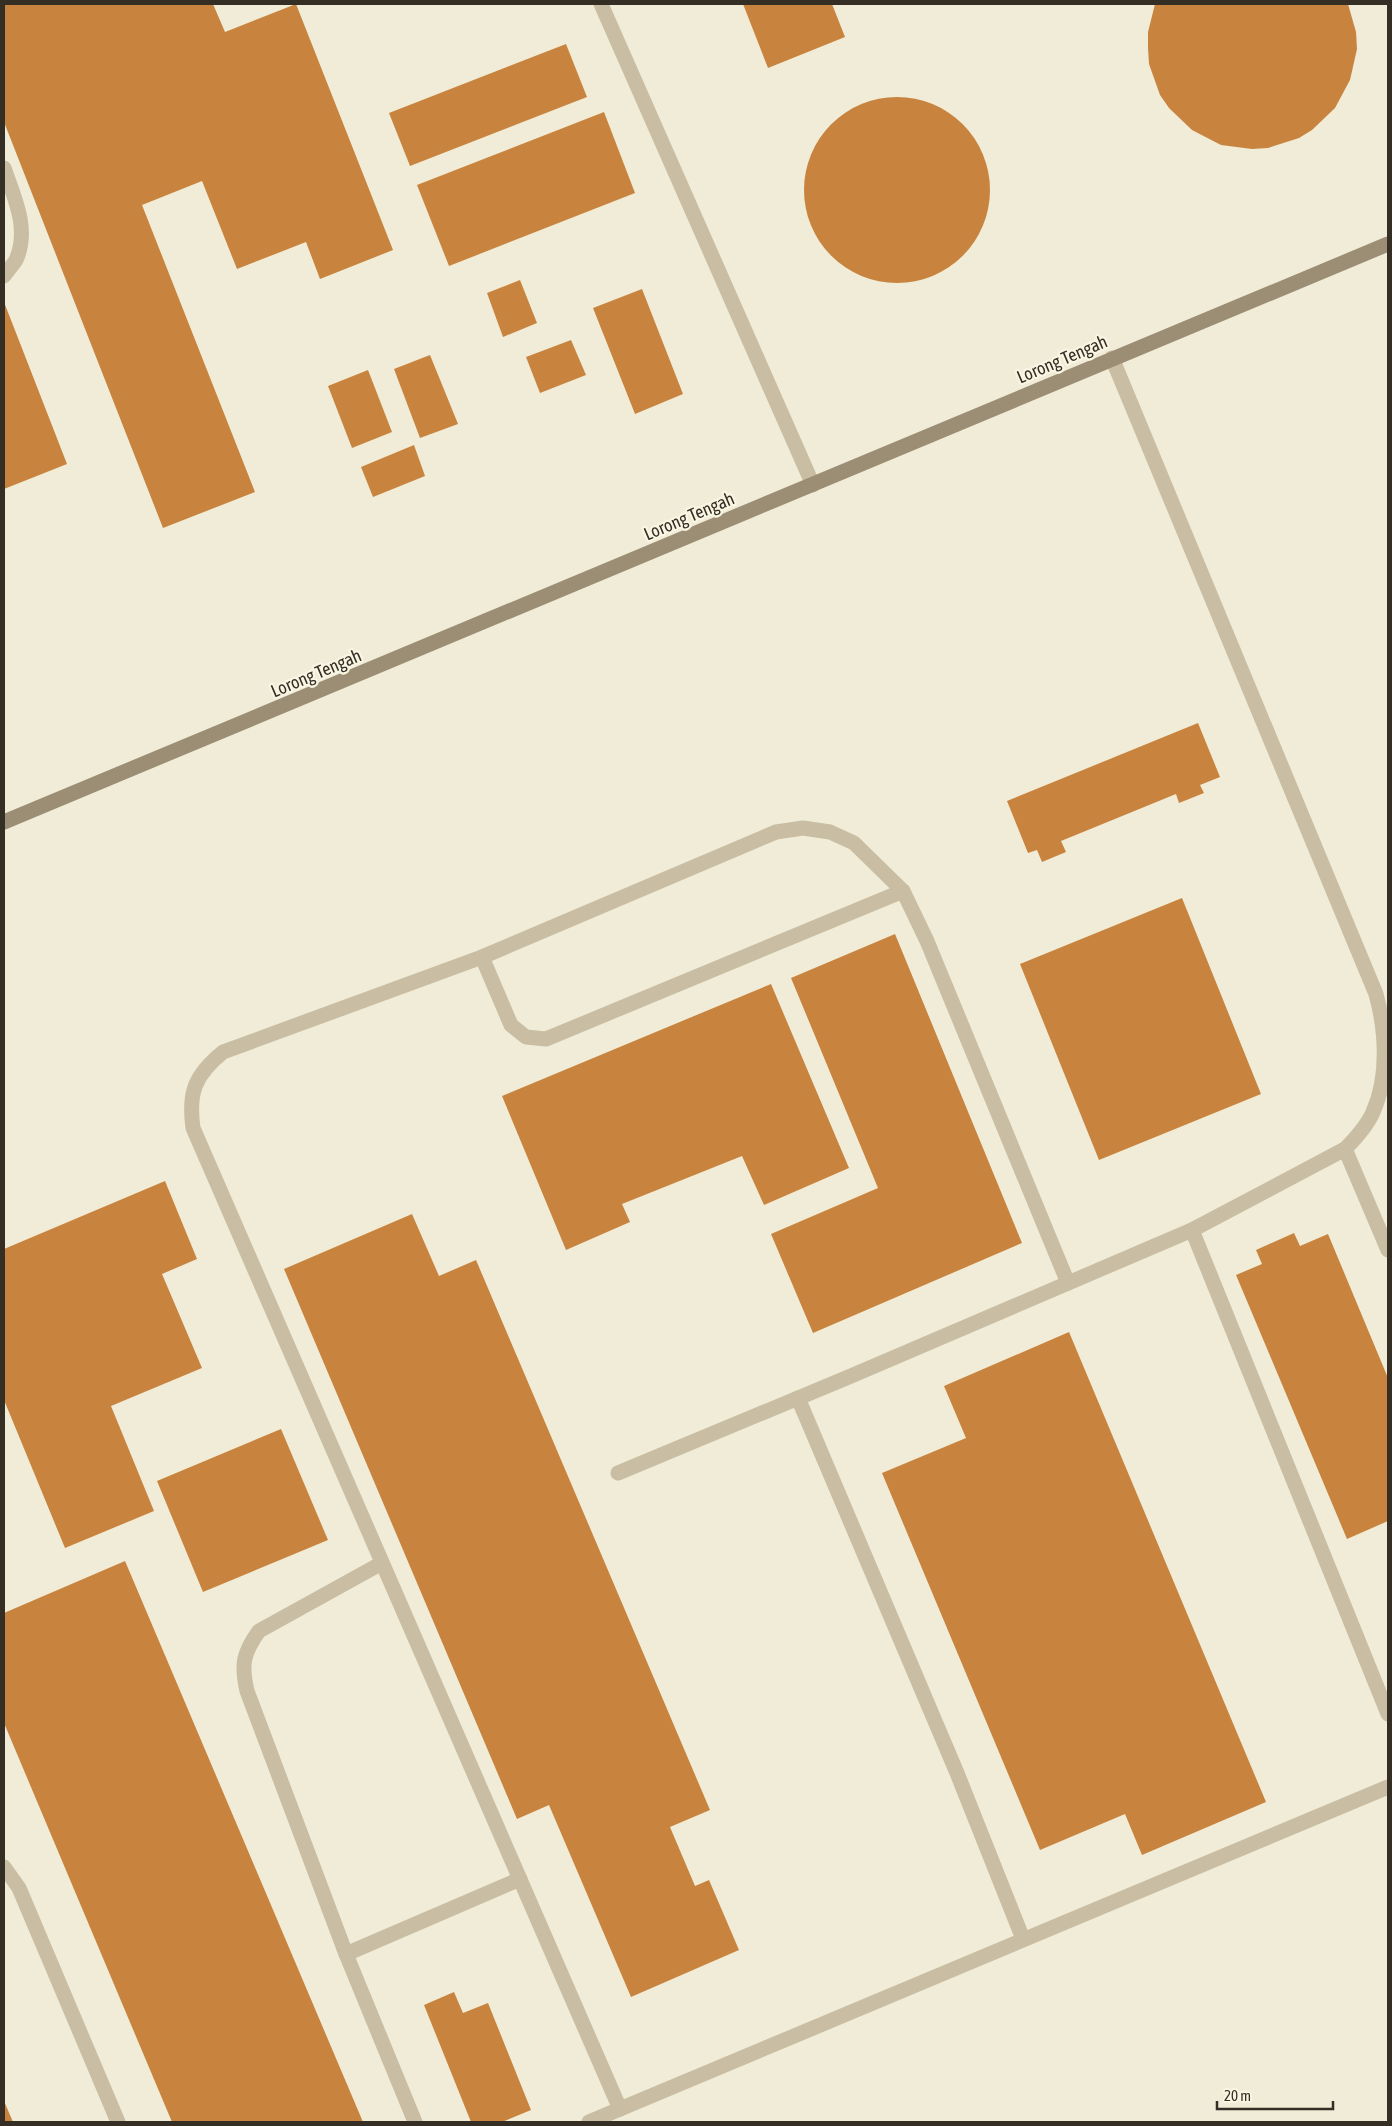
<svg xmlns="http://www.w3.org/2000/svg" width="1392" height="2126" viewBox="0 0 1392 2126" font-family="'Asap Condensed',sans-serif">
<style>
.building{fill:#c8843e}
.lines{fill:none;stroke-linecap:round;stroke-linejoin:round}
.lane{stroke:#c9bea3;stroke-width:15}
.secondary{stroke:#9c8e74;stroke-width:15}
.labels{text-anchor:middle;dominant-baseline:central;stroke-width:4.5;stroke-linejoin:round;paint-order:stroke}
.street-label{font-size:18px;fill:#342e25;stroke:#f9f5e3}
</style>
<rect width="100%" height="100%" fill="#f1ecd7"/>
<g class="building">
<polygon points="4,4 213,4 225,32 296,4 393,250 320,279 306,242 237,269 202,181 142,205 255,492 163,528 4,122"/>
<polygon points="743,4 832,4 845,37 768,68"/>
<polygon points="1155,4 1348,4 1356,32 1357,49 1350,80 1335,108 1312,130 1299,138 1268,148 1252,149 1221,145 1192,130 1169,108 1160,95 1149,64 1148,48 1148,32"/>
<polygon points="566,44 587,97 410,166 389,113"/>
<circle cx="897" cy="190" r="93"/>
<polygon points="604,112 635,193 449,266 417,185"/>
<polygon points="520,280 537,323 503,337 487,293"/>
<polygon points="642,289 683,394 635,414 593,308"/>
<polygon points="4,302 67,464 4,489"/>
<polygon points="571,340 586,375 540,393 526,357"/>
<polygon points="430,355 458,424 420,438 394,369"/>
<polygon points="368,370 392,432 352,448 328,386"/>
<polygon points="414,445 425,476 373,497 361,467"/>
<polygon points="1198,723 1220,777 1200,785 1204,793 1179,803 1176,794 1061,841 1066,852 1042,862 1037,850 1028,853 1007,801"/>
<polygon points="1182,898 1261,1094 1099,1160 1020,964"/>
<polygon points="895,934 1022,1243 813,1333 771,1234 878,1188 791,978"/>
<polygon points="771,984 849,1168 764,1205 742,1156 622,1204 630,1222 566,1250 502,1096"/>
<polygon points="165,1181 197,1259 162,1274 202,1368 111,1406 154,1511 65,1548 4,1400 4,1249"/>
<polygon points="412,1214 439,1276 476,1260 710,1810 670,1827 695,1886 709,1880 739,1950 631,1997 549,1805 517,1819 284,1269"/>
<polygon points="1294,1233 1300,1246 1328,1234 1388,1378 1388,1521 1347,1539 1236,1275 1262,1264 1256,1250"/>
<polygon points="1069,1332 1266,1802 1142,1855 1125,1814 1040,1850 882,1473 966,1438 944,1386"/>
<polygon points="281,1429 328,1540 203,1592 157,1481"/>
<polygon points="125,1561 363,2122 172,2122 4,1723 4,1613"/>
<polygon points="454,1992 463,2013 488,2003 531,2110 502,2122 471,2122 424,2005"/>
<polygon points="4,2101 13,2122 4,2122"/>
</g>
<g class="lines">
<g class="lane">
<polyline points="601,4 813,485"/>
<path d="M 4,168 C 14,197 30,229 16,260 C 13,265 7,271 4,276"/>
<polyline points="482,957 776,832 803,828 830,832 854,843 903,891 927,941 1068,1283"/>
<polyline points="1345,1149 1388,1250"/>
<polyline points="1192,1230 1388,1714"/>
<polyline points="798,1398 957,1773 1023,1939"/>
<path d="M 618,1473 L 851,1376 L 1192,1230 L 1345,1149 C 1356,1138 1367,1126 1373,1112 C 1389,1076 1386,1031 1376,994 L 1112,358"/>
<path d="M 382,1563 L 259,1631 C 243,1653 241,1665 247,1691 L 346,1954 L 415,2122"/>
<polyline points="4,1867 19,1888 118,2122"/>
<polyline points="346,1954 520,1879"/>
<path d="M 620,2109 L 193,1128 C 188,1092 195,1075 223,1052 L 482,957 L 511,1025 L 526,1037 L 546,1039 L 903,891"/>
<polyline points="589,2122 1388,1787"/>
</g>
<polyline class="secondary" points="4,822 1388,244"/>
</g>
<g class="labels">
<g class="street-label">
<text transform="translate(1062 359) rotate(-23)">Lorong Tengah</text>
<text transform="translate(689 516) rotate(-23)">Lorong Tengah</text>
<text transform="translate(316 673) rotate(-23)">Lorong Tengah</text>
</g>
</g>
<rect width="1392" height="2126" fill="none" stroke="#342e25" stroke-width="10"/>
<path d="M1217 2101v8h116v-8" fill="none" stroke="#342e25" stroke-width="2.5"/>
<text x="1224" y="2101" font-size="15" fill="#342e25" stroke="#f9f5e3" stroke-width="4" paint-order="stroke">20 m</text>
</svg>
